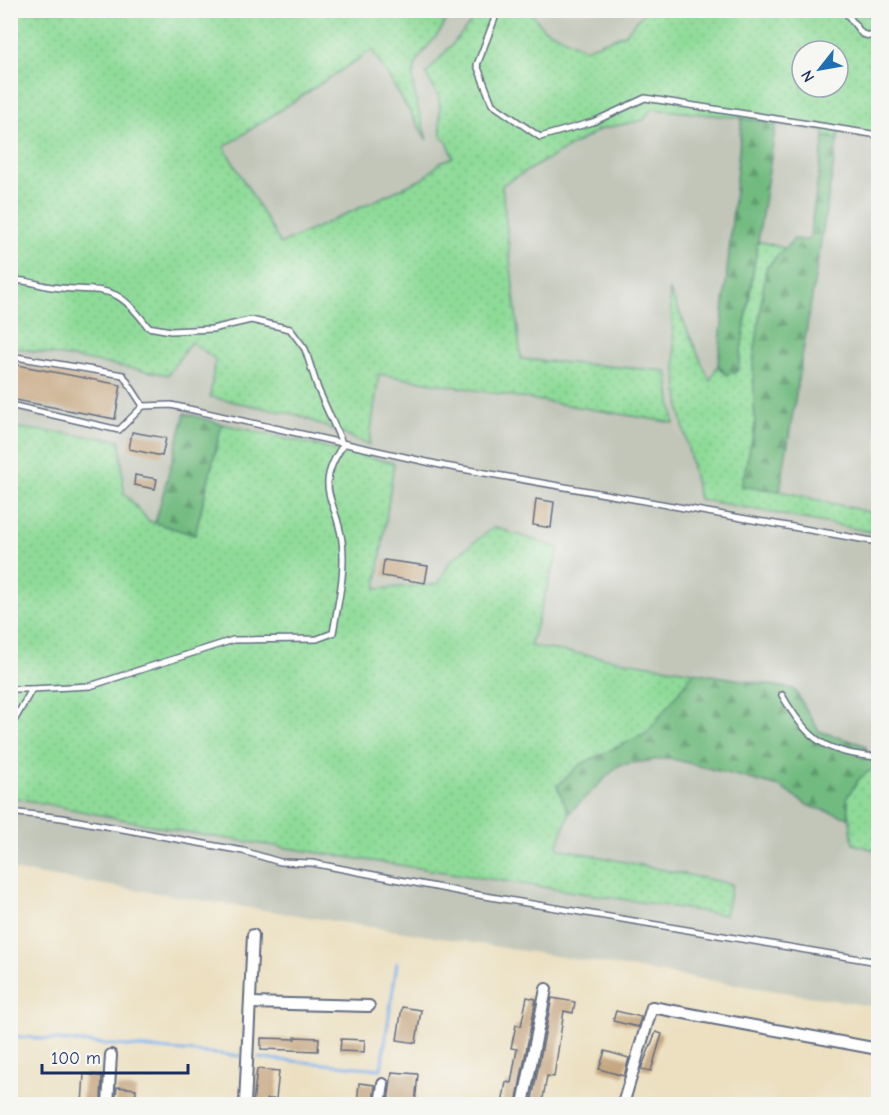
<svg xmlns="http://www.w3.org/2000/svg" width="889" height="1115" viewBox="0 0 889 1115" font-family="'Comic Neue',sans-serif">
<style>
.industrial{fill:#c2c6b9;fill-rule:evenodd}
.grass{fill:url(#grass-dots);stroke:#54857b;stroke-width:1.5;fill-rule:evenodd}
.forest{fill:url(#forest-firs);stroke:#46756f;stroke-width:1.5}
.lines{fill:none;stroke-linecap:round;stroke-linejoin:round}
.stream{stroke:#7eb1eb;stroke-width:3}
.building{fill:#c6a782}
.service-casing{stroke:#646d81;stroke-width:8}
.minor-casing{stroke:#646d81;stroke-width:14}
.service{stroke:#fff;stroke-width:5}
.minor{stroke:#fff;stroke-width:10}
</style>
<defs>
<pattern id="grass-dots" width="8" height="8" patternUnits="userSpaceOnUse" patternTransform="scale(1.5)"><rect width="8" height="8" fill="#8edb98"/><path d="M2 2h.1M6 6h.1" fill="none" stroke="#7abc85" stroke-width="1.8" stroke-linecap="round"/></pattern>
<pattern id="forest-firs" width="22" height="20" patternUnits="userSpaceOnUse" patternTransform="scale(1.5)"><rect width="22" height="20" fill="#72bb80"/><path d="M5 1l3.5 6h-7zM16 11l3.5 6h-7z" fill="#5d986c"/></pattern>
</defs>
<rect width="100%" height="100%" fill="#f6f6f2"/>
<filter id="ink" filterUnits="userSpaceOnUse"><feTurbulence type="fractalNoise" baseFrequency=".0167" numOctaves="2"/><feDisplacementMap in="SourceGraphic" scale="12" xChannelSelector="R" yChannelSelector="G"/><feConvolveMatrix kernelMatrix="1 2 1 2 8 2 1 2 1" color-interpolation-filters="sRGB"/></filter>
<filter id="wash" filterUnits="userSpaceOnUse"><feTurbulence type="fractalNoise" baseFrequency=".008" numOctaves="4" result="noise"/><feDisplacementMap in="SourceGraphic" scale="24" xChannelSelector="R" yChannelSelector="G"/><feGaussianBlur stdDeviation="1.35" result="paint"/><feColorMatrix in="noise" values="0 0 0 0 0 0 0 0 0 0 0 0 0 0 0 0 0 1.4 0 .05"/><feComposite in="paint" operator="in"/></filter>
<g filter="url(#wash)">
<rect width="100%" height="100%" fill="#ece0c1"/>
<path class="industrial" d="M 10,11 L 878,11 L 878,1007 L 11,870 ZM 802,51 L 838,51 L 838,87 L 802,87 Z"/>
<g class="grass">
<path d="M 840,10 L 878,17 L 878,136 L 839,129 L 838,138 L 824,137 L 825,131 L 742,118 L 651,109 L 644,120 L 601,129 L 502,185 L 521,359 L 667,371 L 674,423 L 379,374 L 369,445 L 298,415 L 210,397 L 215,359 L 191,342 L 168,375 L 11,347 L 10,11 L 449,11 C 443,35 428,42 417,62 C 406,83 422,118 427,140 L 372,50 L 224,147 L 281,244 L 424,178 L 441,162 L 453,157 L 448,143 L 441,136 L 439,98 L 426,74 L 481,11 L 530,11 L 543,28 L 585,49 L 625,34 L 645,11 ZM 802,51 L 838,51 L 838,87 L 802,87 Z"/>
<polygon points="758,241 784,248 766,268 753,366 755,428 741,486 780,491 878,514 878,533 699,499 680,412 669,289 710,381 718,365 721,371 735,373 738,370"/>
<polygon points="222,424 394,463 376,589 438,584 451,560 494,527 559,548 530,646 694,672 651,731 557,786 569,813 557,848 732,884 725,915 190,833 11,797 11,427 120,440 124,493 149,521 195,535"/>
<polygon points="878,765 878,851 853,844 847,797 860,778"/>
</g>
<g class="forest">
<polygon points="742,118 776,124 738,370 727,375 718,365"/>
<polygon points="824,137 838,138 780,491 741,486 755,428 753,366 766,268 794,239 809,240"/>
<polygon points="185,413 222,424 195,535 155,523"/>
<polygon points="694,672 794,689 819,731 864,745 878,765 860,778 847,797 849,818 809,806 780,787 669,758 619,765 569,813 557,786 581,764 647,733"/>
</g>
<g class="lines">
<g class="stream">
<polyline points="10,1036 241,1056"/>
<polyline points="259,1058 381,1069 397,963"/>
</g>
</g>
<g id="blocks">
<g class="building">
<polygon points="12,364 121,385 115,419 10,399"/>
<polygon points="132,432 166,438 162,456 129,449"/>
<polygon points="135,475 157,479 155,489 134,485"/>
<polygon points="536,499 554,502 551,528 533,525"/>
<polygon points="384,560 428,566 425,583 382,576"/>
<polygon points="527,997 536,999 516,1104 502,1104 506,1082 511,1083 517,1049 511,1048 516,1025 521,1026"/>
<polygon points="552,998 575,1002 573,1013 564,1011 554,1077 547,1076 542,1104 531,1104"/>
<polygon points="402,1007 421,1010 416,1043 397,1040"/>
<polygon points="616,1011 641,1017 638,1027 613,1021"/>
<polygon points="656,1032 662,1034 651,1071 641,1069"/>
<polygon points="295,1037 319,1038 318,1051 261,1049 261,1038 295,1039"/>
<polygon points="341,1039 365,1040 364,1052 340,1051"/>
<polygon points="605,1051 629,1058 624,1076 599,1069"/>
<polygon points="257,1069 279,1071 276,1099 267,1099 267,1104 253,1104"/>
<polygon points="392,1072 418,1074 415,1104 388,1104"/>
<polygon points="84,1074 102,1076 101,1104 82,1104"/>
<polygon points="359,1083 375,1085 373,1104 357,1104"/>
<polygon points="117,1087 136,1089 135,1104 115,1104"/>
</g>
</g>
</g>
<g filter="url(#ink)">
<use href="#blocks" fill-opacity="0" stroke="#646d81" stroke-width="1.5"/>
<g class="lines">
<defs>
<g id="service">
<polyline points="498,10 477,65 492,104 540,137 593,122 645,98 878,135"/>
<polyline points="844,10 862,34 878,38"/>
<path d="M 10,280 C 26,279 37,285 52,287 C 103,294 113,279 148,327 L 171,331 L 212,329 L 251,320 L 290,329 L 305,349 L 318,389 L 343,445"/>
<polyline points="10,359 16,357 123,375 143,406 119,430 10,405"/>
<polyline points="143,406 171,405 445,466 878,542"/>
<polyline points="10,689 32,689"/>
<path d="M 782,695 C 808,741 826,753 878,757"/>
<path d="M 10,728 L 32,689 L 90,686 L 233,640 L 317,639 L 333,633 C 338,603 346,571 342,541 C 336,497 313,490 343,445"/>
<polyline points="10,812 62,818 243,851 280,862 312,863 467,893 878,962"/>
</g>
<g id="minor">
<polyline points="250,1003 369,1006"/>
<polyline points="108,1104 111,1055"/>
<polyline points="245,1104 253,935"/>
<polyline points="380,1104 383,1084"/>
<polyline points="523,1104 546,989"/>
<polyline points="623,1104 652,1007 878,1049"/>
</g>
</defs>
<use href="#service" class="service-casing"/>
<use href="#minor" class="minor-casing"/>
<use href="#service" class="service"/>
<use href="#minor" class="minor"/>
</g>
</g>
<rect width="889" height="1115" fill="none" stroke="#f6f6f2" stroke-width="36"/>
<g transform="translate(820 69) rotate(239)"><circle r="28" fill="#f6f6f2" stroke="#9ea6b7" stroke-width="1.5"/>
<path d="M0-4.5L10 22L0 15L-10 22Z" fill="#1f6fb2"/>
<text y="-9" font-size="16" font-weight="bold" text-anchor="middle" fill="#1b2f5e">N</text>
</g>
<path d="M42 1064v9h146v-9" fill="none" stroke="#1b2f5e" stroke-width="3"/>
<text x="51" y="1064" font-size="18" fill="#1b2f5e" stroke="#f6f6f2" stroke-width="4.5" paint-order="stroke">100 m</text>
</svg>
